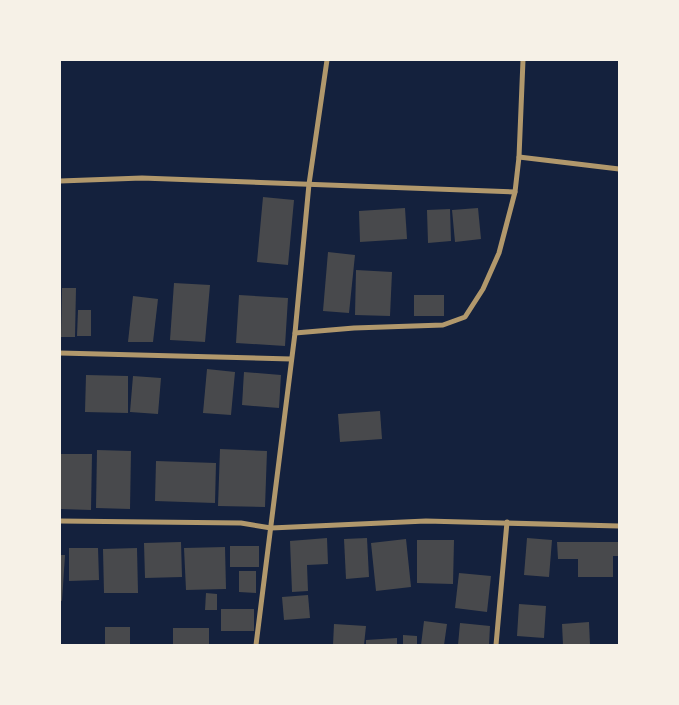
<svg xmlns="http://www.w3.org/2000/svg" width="679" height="705" viewBox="0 0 679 705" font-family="'Alegreya Sans',sans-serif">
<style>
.building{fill:#48494c}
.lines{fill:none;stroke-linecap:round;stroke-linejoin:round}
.minor{stroke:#b1986c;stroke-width:5}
</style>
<rect width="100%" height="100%" fill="#14213d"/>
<g class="building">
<polygon points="263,197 294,200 288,265 257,262"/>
<polygon points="405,208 407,239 360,242 359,211"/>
<polygon points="478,208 481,239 455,242 452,210"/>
<polygon points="450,209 451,241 428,243 427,210"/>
<polygon points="328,252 355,255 349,313 323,311"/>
<polygon points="356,270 392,272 390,316 355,315"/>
<polygon points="174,283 210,285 205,342 170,340"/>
<polygon points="62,288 76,288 75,337 61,337"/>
<polygon points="239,295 288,298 285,346 236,343"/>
<rect x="414" y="295" width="30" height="21"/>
<polygon points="133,296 158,299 153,342 128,342"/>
<polygon points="78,310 91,310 91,336 77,336"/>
<polygon points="207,369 235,372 231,415 203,413"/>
<polygon points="244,372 281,375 279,408 242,405"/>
<polygon points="86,375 128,376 128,413 85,412"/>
<polygon points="133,376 161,378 158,414 130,412"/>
<polygon points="380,411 382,439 340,442 338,414"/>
<polygon points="220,449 267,451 265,507 218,506"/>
<polygon points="97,450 131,451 130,509 96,508"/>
<polygon points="60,454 92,454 91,510 60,509"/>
<polygon points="156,461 216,463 215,503 155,501"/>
<polygon points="327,538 328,564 307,565 308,591 292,592 290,541"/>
<polygon points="367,538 369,577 346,579 344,539"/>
<polygon points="527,538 552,540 549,577 524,575"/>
<polygon points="406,539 411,587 376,591 371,543"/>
<polygon points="417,540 454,540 453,584 417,583"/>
<polygon points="181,542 182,577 145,578 144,543"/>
<polygon points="557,542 619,542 619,556 613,556 613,577 578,577 578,559 558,559"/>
<rect x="230" y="546" width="29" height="21"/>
<polygon points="225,547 226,589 186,590 184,548"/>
<polygon points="69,548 98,548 99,580 69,581"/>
<polygon points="137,548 138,593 104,593 103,549"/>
<polygon points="60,555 65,555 62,601 60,600"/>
<polygon points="239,571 256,571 256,593 239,592"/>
<polygon points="459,573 491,576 487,612 455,608"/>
<polygon points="206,593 217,594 217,610 205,610"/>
<polygon points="308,595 310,618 284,620 282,597"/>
<polygon points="519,604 546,606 544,638 517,636"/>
<rect x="221" y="609" width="33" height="22"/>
<polygon points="424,621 447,624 444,645 421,645"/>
<polygon points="589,622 590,645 563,645 562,624"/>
<polygon points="460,623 490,626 489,645 458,645"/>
<polygon points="334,624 366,626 364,645 333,645"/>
<rect x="105" y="627" width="25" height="18"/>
<rect x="173" y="628" width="36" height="17"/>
<polygon points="403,635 417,636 417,645 403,645"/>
<polygon points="397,638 397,645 366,645 366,640"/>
</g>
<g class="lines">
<g class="minor">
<polyline points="519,157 619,169"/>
<polyline points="60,181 142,178 515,192"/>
<polyline points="295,333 354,328 443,325 465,317 483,289 499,253 515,192 519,157 523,60"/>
<polyline points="60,353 291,359"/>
<polyline points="60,521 241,523 271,528 426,521 619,526"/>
<polyline points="256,645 295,333 309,184 327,60"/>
<polyline points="496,645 507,522"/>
</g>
</g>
<rect width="679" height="705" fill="none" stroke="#f6f1e7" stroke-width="122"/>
</svg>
